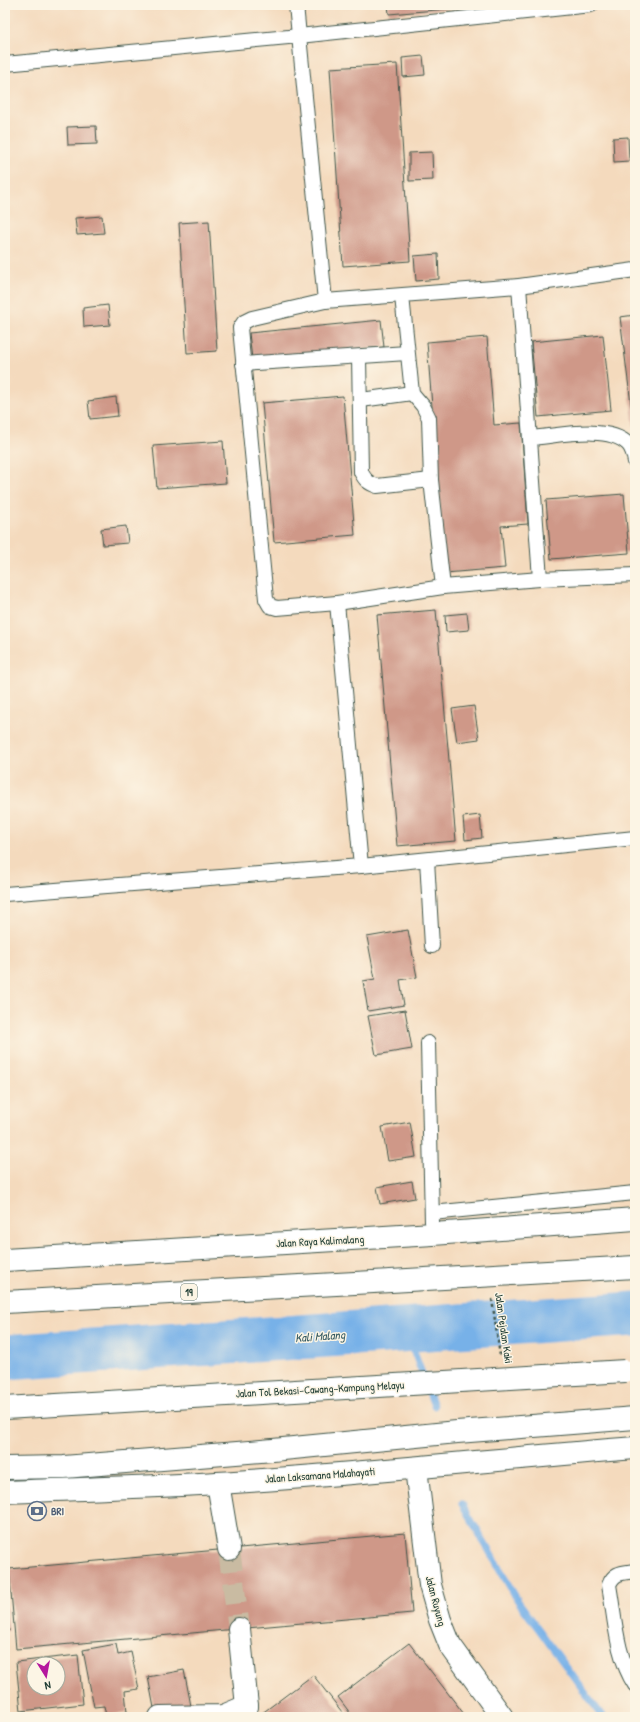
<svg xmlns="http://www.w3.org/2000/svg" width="640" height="1722" viewBox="0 0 640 1722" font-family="'Patrick Hand',sans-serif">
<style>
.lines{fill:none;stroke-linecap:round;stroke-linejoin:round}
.stream{stroke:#77b1e8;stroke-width:7}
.river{stroke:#77b1e8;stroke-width:45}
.building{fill:#cf9888;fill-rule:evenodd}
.minor-tunnel{stroke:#c9bba2;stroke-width:22;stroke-dasharray:22 11;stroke-linecap:butt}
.service-casing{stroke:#3f5549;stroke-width:16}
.minor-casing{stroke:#3f5549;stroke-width:24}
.primary-casing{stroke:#3f5549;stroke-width:24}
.motorway-casing{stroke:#3f5549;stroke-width:24}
.path{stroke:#3f5549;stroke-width:2.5;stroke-dasharray:3 3;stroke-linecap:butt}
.service{stroke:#fff;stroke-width:14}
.minor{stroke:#fff;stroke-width:22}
.primary{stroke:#fff;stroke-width:22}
.motorway{stroke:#fff;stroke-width:22}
.motorway-bridge-casing{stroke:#3f5549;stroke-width:24;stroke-linecap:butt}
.motorway-bridge{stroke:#fff;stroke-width:22}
.labels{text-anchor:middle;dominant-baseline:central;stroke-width:3;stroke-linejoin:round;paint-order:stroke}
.shield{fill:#fcf5e5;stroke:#617469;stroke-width:1}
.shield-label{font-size:10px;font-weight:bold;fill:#1f3d34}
.street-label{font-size:11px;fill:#1f3d34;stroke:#fcf5e5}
.service-label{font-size:11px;font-weight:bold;fill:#4e5e75;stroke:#fcf5e5;text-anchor:start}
.water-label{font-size:12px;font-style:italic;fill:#355a61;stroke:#fcf5e5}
</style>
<rect width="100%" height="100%" fill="#fcf5e5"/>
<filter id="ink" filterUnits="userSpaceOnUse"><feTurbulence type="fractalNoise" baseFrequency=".025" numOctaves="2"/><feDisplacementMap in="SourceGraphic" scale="8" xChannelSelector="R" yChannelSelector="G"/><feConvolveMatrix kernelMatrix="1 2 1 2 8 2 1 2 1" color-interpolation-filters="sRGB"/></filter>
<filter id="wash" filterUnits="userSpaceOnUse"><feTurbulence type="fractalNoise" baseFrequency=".012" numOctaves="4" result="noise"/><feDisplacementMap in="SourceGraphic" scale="16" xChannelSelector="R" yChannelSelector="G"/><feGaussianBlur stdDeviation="0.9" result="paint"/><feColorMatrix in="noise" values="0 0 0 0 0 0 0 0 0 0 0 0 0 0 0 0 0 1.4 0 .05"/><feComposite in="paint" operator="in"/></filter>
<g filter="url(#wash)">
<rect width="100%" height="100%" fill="#f4dabd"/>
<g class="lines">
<g class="stream">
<polyline points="406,1330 434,1406"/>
<polyline points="462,1504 518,1601 603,1717"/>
</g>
<polyline class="river" points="5,1357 635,1314"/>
</g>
<g id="blocks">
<g class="building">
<polygon points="388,5 483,5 483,6 389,14"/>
<polygon points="423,56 425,75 403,77 402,58"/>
<polygon points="397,64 410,261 343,266 330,68"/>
<polygon points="96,126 97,144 68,145 67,127"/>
<polygon points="628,137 629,161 614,162 613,138"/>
<polygon points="432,152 433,180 409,181 409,153"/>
<polygon points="102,216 104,233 77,235 75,218"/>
<polygon points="209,221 217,351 187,353 179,223"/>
<polygon points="438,254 439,279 416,281 414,256"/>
<polygon points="108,305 110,325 84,327 83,308"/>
<polygon points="635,315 635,428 634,428 620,317"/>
<polygon points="381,320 384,347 252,359 249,333"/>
<polygon points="603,335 611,410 538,417 531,342"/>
<polygon points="487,337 494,425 521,423 528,524 501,526 505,568 445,573 427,342"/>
<polygon points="343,396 355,535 274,542 262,403"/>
<polygon points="116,397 118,416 90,419 88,401"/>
<polygon points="223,441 226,483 157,488 153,446"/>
<polygon points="624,494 629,553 551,559 546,500"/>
<polygon points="126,526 128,543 103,545 101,529"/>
<polygon points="436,610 456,841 397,846 377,615"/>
<polygon points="467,613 469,630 446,632 445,615"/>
<polygon points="474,706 479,739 457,742 452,709"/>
<polygon points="480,815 482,838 465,840 463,817"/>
<polygon points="408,930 417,977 400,980 404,1005 368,1011 363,981 375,979 367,937"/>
<polygon points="405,1010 412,1049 376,1055 368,1016"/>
<polygon points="410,1122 416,1157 388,1161 382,1127"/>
<polygon points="412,1181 415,1198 380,1204 377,1187"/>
<polygon points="405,1533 412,1613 16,1649 9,1569"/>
<polygon points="5,1598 9,1631 5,1631"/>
<polygon points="409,1643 464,1714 460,1717 353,1717 338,1697"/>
<polygon points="116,1644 118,1655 131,1652 139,1689 125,1691 127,1712 106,1716 104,1706 94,1707 83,1650"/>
<path d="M 78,1655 L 83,1704 L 21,1711 L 16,1662 ZM 34,1664 L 58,1664 L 58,1688 L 34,1688 Z"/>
<polygon points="184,1670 191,1706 155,1713 148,1677"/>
<polygon points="313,1675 346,1717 263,1717 261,1714"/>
</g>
</g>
</g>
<g filter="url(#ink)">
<use href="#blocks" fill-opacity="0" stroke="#3f5549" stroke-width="1"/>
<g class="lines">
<polyline class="minor-tunnel" points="229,1549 239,1629"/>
<defs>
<g id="service">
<polyline points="296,5 325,301"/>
<polyline points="5,64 299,36 591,5"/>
<polyline points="635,270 519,286 325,301 252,318 244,322 240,328 266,599 270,606 277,608 337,603 443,587 540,579 635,575"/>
<polyline points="519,286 540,579"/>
<polyline points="402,296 412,393 423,406 429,418 431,480 443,587"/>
<path d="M 359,357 L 361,472 C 365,480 368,483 377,486 L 431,480"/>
<polyline points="243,364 407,353"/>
<polyline points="361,400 412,393"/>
<path d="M 531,438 C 557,436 608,424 628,444 C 632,448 634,456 635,462"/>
<polyline points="337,603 361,866"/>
<polyline points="427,860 432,946"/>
<polyline points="5,894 361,866 635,838"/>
<polyline points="428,1043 432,1222"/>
<polyline points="432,1213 635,1193"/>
<path d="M 635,1571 C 622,1573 614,1572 609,1585 C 615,1618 616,1656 635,1685"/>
</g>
<g id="minor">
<polyline points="416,1468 430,1585 440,1620 450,1645 502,1717"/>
<polyline points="218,1483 229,1549"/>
<polyline points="239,1629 247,1706"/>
<polyline points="160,1717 223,1716 247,1706"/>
</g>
<g id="primary">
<polyline points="5,1260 433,1234 635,1219"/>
<path d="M 5,1492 C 76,1489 147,1487 217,1483 C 357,1475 496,1459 635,1448"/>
</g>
<g id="motorway">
<polyline points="5,1302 373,1282"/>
<polyline points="5,1408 362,1387"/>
<polyline points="5,1468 64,1467 273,1450 457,1432 635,1418"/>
</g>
</defs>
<use href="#service" class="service-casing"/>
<use href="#minor" class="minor-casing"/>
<use href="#primary" class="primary-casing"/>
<use href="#motorway" class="motorway-casing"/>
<polyline class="path" points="492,1299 500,1356"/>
<use href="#service" class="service"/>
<use href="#minor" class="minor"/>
<use href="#primary" class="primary"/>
<use href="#motorway" class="motorway"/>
<defs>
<g id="motorway-bridge">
<polyline points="373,1282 635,1267"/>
<polyline points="362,1387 625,1371"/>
</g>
</defs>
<use href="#motorway-bridge" class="motorway-bridge-casing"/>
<use href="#motorway-bridge" class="motorway-bridge"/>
</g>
</g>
<defs>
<symbol id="bank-ring" viewBox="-11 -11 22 22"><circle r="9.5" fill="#fcf5e5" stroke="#5c6f8a" stroke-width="1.5"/><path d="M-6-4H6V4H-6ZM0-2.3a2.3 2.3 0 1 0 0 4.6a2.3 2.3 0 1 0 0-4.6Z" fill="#5c6f8a"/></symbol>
</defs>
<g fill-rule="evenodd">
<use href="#bank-ring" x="26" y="1500" width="22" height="22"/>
</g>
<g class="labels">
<rect class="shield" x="181" y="1284" width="16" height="16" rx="3"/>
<g class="shield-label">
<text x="189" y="1292">19</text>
</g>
<g class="street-label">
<text transform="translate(320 1241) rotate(-3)">Jalan Raya Kalimalang</text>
<text transform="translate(504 1328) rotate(82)">Jalan Pejalan Kaki</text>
<text transform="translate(320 1389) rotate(-3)">Jalan Tol Bekasi–Cawang–Kampung Melayu</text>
<text transform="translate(320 1475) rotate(-4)">Jalan Laksamana Malahayati</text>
<text transform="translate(436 1601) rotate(75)">Jalan Ruyung</text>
</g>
<g class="service-label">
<text x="51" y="1511">BRI</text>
</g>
<g class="water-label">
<text transform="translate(320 1336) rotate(-4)">Kali Malang</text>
</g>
</g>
<rect width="640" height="1722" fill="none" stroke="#fcf5e5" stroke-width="20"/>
<g transform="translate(46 1676) rotate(169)"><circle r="19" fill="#fcf5e5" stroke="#a4ab9e"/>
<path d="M0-3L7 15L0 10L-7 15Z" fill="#b5179e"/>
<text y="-6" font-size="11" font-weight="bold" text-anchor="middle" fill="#1f3d34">N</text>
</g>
</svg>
